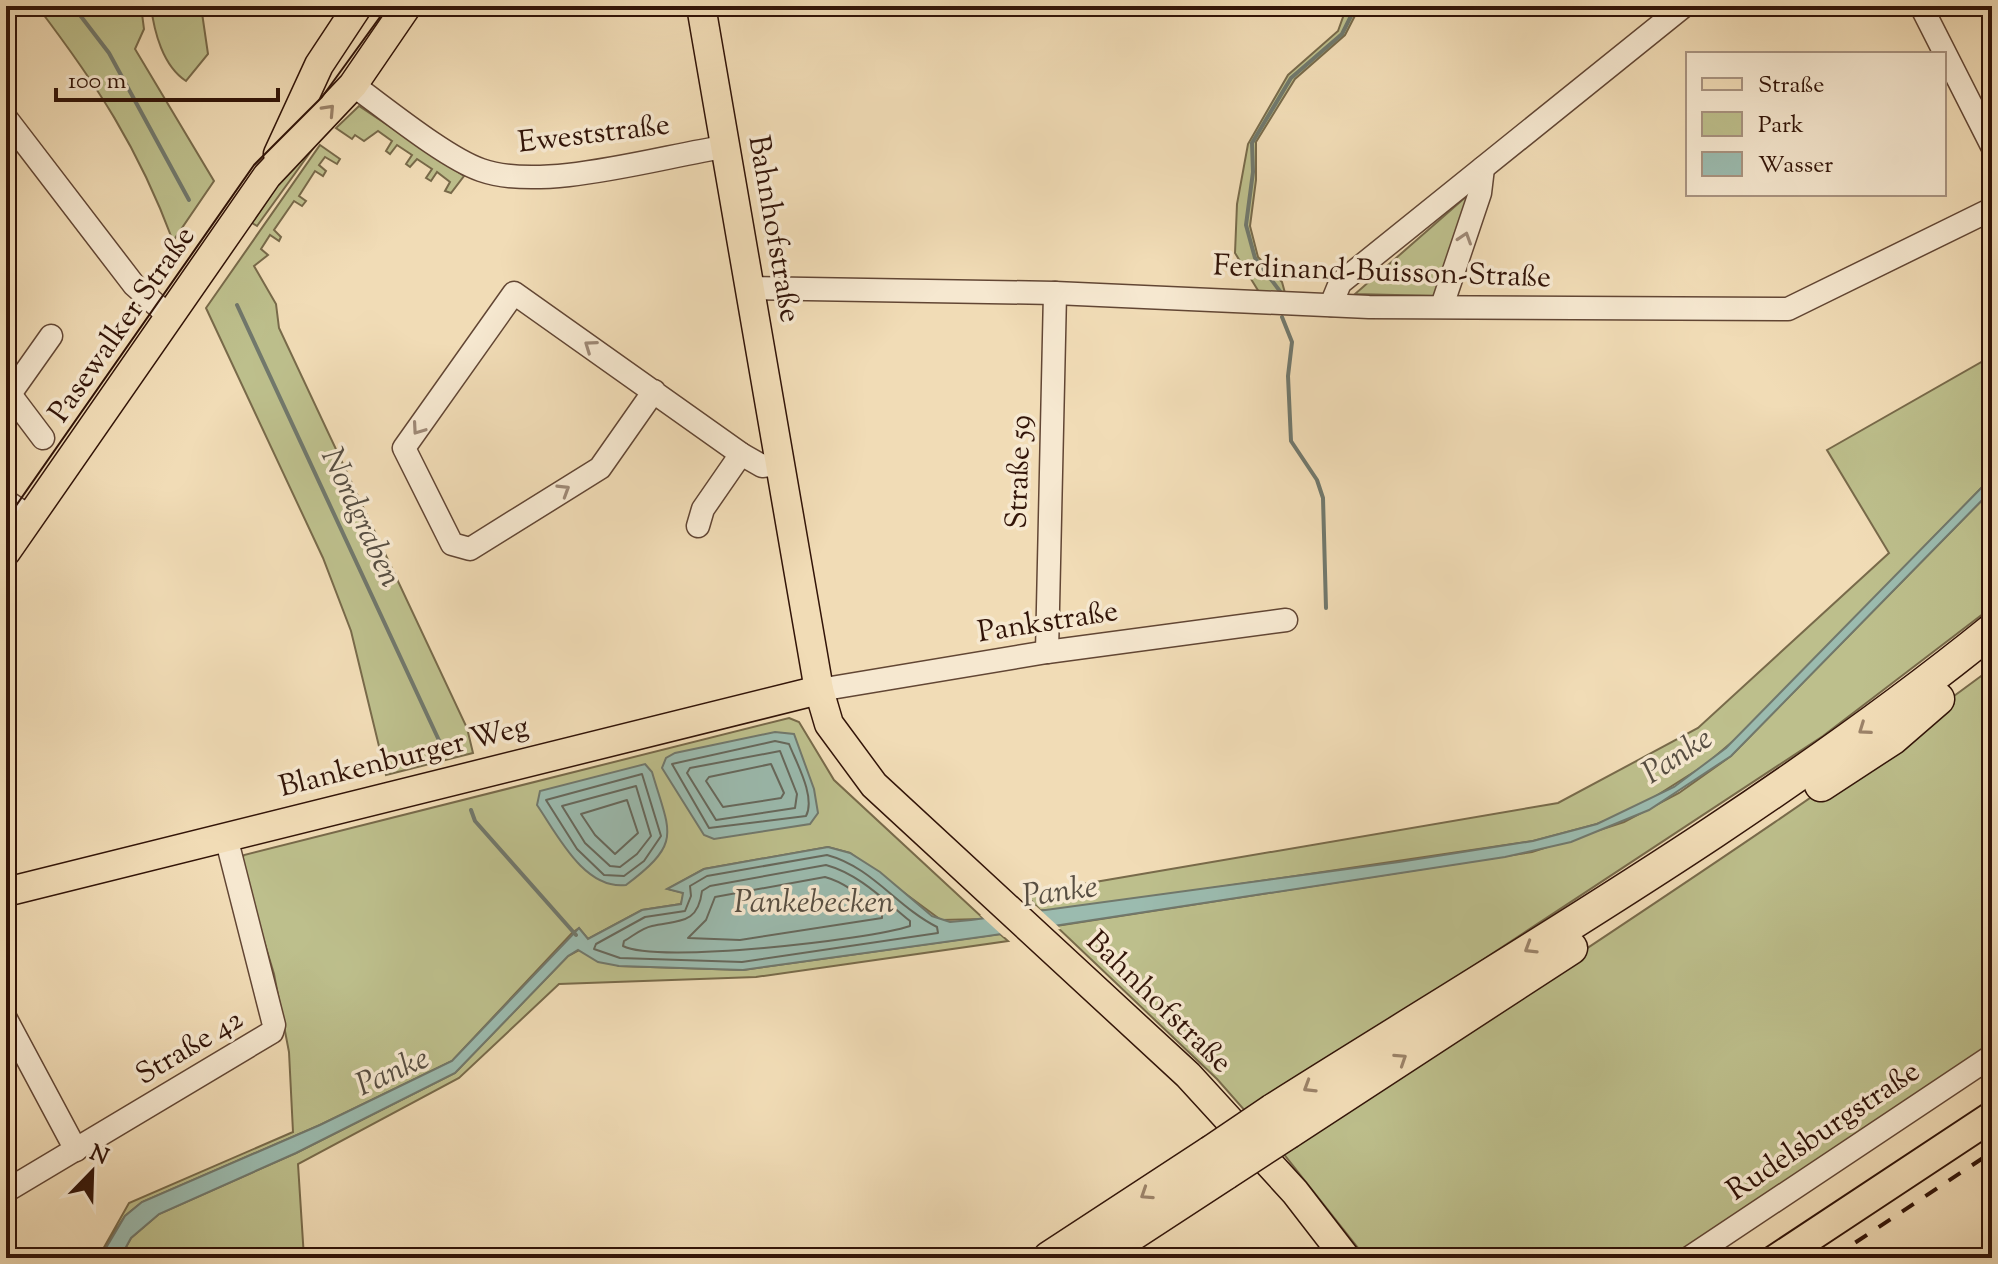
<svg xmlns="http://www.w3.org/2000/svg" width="1998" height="1264" viewBox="0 0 1998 1264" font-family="'Sorts Mill Goudy',serif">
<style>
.green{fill:#bdbf8c;stroke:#786a4a;stroke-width:2}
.water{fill:#9bbbaf;stroke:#71786c;stroke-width:2}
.pier{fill:#f1dcb6}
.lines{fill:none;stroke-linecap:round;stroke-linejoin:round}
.shore{stroke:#66685c;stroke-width:2}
.stream{stroke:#71786c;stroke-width:4}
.minor-casing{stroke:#624634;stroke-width:25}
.major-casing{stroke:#321408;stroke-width:31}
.highway-casing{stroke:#321408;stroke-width:35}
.minor{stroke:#f6e8d0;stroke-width:22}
.major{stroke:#f1dcb6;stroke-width:28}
.highway{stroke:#f1dcb6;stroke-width:32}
.tram{stroke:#321408;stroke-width:2}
.rail{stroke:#321408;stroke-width:4;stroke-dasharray:14 14;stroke-linecap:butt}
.highway-bridge-casing{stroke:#321408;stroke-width:35;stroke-linecap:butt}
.highway-bridge{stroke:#f1dcb6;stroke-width:32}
.oneway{stroke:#9b8268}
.oneway2{stroke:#9e8976}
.labels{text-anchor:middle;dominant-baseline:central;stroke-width:7;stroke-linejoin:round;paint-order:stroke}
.street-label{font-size:30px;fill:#321408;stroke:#f6e8d0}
.water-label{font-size:32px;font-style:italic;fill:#574e42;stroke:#f6e8d0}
</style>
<rect width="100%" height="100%" fill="#f1dcb6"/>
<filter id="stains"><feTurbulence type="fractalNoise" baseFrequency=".0025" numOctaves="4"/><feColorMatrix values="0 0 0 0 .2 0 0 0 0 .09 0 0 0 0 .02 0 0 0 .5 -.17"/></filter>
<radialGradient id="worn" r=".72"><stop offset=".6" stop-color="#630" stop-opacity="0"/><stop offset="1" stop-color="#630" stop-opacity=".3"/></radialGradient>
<g class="green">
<path d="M 37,6 L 141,6 L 144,29 L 135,49 L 214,181 L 173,241 C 138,147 97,85 37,6 Z"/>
<path d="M 151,6 L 201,6 L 208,54 L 186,81 C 163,66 154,32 151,6 Z"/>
<polygon points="1347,6 1360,6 1345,35 1295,79 1256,142 1256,180 1250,226 1258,257 1282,282 1285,293 1259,292 1235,253 1237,204 1248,144 1288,75 1338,31"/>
<polygon points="359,106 464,176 451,193 445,191 450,182 437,172 431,181 426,178 432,169 417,159 410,167 406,164 412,155 397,145 390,154 386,151 392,141 378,131 364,141 355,135 352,139 336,128"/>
<polygon points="317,143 257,226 252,223 289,168"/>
<polygon points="320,145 340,159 337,164 325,157 319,165 326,171 323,176 315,171 299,196 306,201 302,206 294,201 274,230 281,237 279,241 270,235 261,249 268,255 254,266 276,304 279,328 467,728 473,753 386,775 351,631 323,558 206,308"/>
<polygon points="1468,195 1436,296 1355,294"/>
<polygon points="1992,356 1992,477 1745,731 1705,765 1637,808 1597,824 1533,841 1057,911 1040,910 1025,894 1558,803 1698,728 1889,553 1827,450"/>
<polygon points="1992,490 1992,607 1823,736 1358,1042 1246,1112 1217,1079 1056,926 1532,852 1624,822 1679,793 1731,756"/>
<path d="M 1992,668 L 1992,1045 L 1670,1258 L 1366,1258 L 1283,1153 C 1518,990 1762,839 1992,668 Z"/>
<polygon points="789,718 799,722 834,780 984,919 941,920 850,853 828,847 704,869 668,889 684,893 681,904 642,910 588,939 579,928 572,933 452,1061 320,1125 142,1202 125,1216 98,1258 129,1203 293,1132 289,1052 274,974 240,862 244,855"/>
<polygon points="1000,934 1008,941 756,977 559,984 459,1078 298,1164 304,1258 120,1258 131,1238 159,1214 296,1153 455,1073 568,956 579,950 619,966 743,970"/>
</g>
<g class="water">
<polygon points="1992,477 1992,490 1731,756 1649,810 1571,842 1505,857 988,936 743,970 619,966 598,962 578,950 568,956 455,1073 296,1153 159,1214 131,1238 120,1258 100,1258 125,1216 142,1202 320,1125 452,1061 579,928 588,939 642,910 681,904 683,893 667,889 704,869 828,847 850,853 880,872 932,916 950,922 971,920 1399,862 1533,841 1597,824 1674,787 1726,748"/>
<polygon points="775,732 794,734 814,789 818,813 810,824 714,839 704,835 662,768 666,758 675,753"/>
<path d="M 645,764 L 652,772 C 670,834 683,842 626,885 C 584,890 557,834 537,805 L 540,791 Z"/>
</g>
<polygon class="pier" points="1036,906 1061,929 1004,937 980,915"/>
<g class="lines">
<g class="shore">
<path d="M 775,741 L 789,744 C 796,762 816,797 806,816 L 709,828 L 672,764 Z"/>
<polygon points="780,751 797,794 795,808 716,820 687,773 690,768"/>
<polygon points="771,764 784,793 781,798 723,807 706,781 709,777"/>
<polygon points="642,774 661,836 644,861 624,876 604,875 577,849 546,800"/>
<polygon points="636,786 651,836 637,854 620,867 610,866 585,843 562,806"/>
<polygon points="627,800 638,833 615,854 595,835 581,814"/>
<path d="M 827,855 C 872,867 897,907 937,927 L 938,933 L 742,962 L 620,958 L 594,949 L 596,944 L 645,917 L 685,911 L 691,896 L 690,886 L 707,876 Z"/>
<path d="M 826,865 C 859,874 884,900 910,921 L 910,926 C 869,940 657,964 623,946 L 624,941 C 633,936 642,928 652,926 C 680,920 698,924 702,891 L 710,886 Z"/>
<path d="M 825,877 C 847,883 864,899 882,913 L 882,918 L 740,940 L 688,938 L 706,920 L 715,897 Z"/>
</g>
<g class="stream">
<polyline points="73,6 109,53 189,200"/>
<polyline points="1282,294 1255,258 1246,225 1253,172 1252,143 1291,78 1342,34 1356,6"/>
<polyline points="237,305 443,749"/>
<polyline points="1282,317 1292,342 1288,376 1291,441 1317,480 1323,498 1326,608"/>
<polyline points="471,810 475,821 576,935"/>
</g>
<defs>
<g id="minor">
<polyline points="1921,6 1992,146"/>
<path d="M 353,85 C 385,108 446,158 481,170 C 543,192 658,157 724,147"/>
<polyline points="6,118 134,285 171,318"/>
<polyline points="748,288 1055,293 1369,307 1788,309 1992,209"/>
<polyline points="1331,305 1340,283 1684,6"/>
<polyline points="1442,306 1480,193 1483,168"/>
<polyline points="6,389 43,438"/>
<polyline points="654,391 600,468 470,549 452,544 404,448 514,293 741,454 762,466 778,464"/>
<polyline points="10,394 51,336"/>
<polyline points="6,501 31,518"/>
<polyline points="698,526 703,509 741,454"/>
<polyline points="1047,652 1055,293"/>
<polyline points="819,690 1047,652 1286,620"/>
<polyline points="6,1019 76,1150"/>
<polyline points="6,1191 272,1032 274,1025 226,837"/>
<polyline points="1689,1258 1992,1056"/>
</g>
<g id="major">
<polyline points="701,6 819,690 829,724 874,785 1188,1075 1295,1192 1346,1258"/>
<polyline points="278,154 319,65 358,6"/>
<polyline points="6,552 267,176 353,85 407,6"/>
<polyline points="6,892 819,690"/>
</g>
<g id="highway">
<polyline points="1821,785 1893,738 1938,699"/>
<path d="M 1273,1110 C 1517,956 1768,811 1992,630"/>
<polyline points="1289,1132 1571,948"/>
<polyline points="1049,1258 1211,1152"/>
<polyline points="1096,1258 1226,1173"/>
</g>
</defs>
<use href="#minor" class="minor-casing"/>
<use href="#major" class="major-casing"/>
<use href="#highway" class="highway-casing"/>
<use href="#minor" class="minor"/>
<use href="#major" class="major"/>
<use href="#highway" class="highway"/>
<g class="tram">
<polyline points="6,520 254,165 322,97 388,6"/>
<polyline points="1750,1258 1992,1098"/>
<polyline points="1806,1258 1992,1135"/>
</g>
<polyline class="rail" points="1832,1258 1992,1152"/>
<defs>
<g id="highway-bridge">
<polyline points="1211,1152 1273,1110"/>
<polyline points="1226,1173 1289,1132"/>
</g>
</defs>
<use href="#highway-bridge" class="highway-bridge-casing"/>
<use href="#highway-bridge" class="highway-bridge"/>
</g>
<defs><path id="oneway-chevron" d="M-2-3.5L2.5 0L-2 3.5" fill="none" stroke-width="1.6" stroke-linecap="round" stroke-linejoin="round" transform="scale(2)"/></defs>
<g class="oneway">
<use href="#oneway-chevron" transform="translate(329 110) rotate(-47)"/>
<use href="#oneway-chevron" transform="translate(1864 729) rotate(145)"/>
<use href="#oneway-chevron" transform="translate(1530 948) rotate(148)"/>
<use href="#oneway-chevron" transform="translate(1401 1059) rotate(-33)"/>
<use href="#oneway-chevron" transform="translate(1309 1087) rotate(148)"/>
<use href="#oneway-chevron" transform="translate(1146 1194) rotate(147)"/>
</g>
<g class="oneway2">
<use href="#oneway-chevron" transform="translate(1465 238) rotate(-72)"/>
<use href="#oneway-chevron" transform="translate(590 346) rotate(-145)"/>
<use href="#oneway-chevron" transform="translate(418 429) rotate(125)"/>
<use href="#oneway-chevron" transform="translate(564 490) rotate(-32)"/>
</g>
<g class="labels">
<g class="street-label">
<text transform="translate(594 135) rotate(-7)">Eweststraße</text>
<text transform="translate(773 229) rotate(80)">Bahnhofstraße</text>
<text transform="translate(1382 273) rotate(2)">Ferdinand-Buisson-Straße</text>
<text transform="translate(123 325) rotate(-55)">Pasewalker Straße</text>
<text transform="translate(1020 472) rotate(-88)">Straße 59</text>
<text transform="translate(1048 623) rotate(-9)">Pankstraße</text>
<text transform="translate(404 758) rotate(-14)">Blankenburger Weg</text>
<text transform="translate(1158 1003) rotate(44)">Bahnhofstraße</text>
<text transform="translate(190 1048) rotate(-31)">Straße 42</text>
<text transform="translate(1824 1132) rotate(-34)">Rudelsburgstraße</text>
</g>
<g class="water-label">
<text transform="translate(360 518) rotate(65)">Nordgraben</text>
<text transform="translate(1678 757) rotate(-33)">Panke</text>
<text transform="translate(1060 893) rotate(-8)">Panke</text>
<text x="814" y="904">Pankebecken</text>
<text transform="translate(393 1073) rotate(-24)">Panke</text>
</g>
</g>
<rect width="1998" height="1264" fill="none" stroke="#f1dcb6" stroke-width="32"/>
<rect x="8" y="8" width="1982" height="1248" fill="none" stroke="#321408" stroke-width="4"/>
<rect x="16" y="16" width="1966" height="1232" fill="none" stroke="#321408" stroke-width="2"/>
<rect x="1686" y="52" width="260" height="144" fill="#f6e8d0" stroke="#a89380" stroke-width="2"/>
<rect x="1702" y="78" width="40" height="12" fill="#f1dcb6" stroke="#a89380" stroke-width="2"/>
<text x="1758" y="92" font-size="24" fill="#321408">Straße</text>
<rect x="1702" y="112" width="40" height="24" fill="#bdbf8c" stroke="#a89380" stroke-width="2"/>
<text x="1758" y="132" font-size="24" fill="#321408">Park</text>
<rect x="1702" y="152" width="40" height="24" fill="#9bbbaf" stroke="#a89380" stroke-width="2"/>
<text x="1758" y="172" font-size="24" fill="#321408">Wasser</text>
<g transform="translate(92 1172) rotate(23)" stroke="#f6e8d0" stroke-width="6" paint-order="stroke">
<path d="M0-6L14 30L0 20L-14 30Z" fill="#321408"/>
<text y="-12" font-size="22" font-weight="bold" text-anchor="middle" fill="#321408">N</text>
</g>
<path d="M56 88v12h222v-12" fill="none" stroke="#321408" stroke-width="4"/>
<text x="68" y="88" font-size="24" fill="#321408" stroke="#f6e8d0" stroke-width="6" paint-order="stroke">100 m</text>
<rect width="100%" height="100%" filter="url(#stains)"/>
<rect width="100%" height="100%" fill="url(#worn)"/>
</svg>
